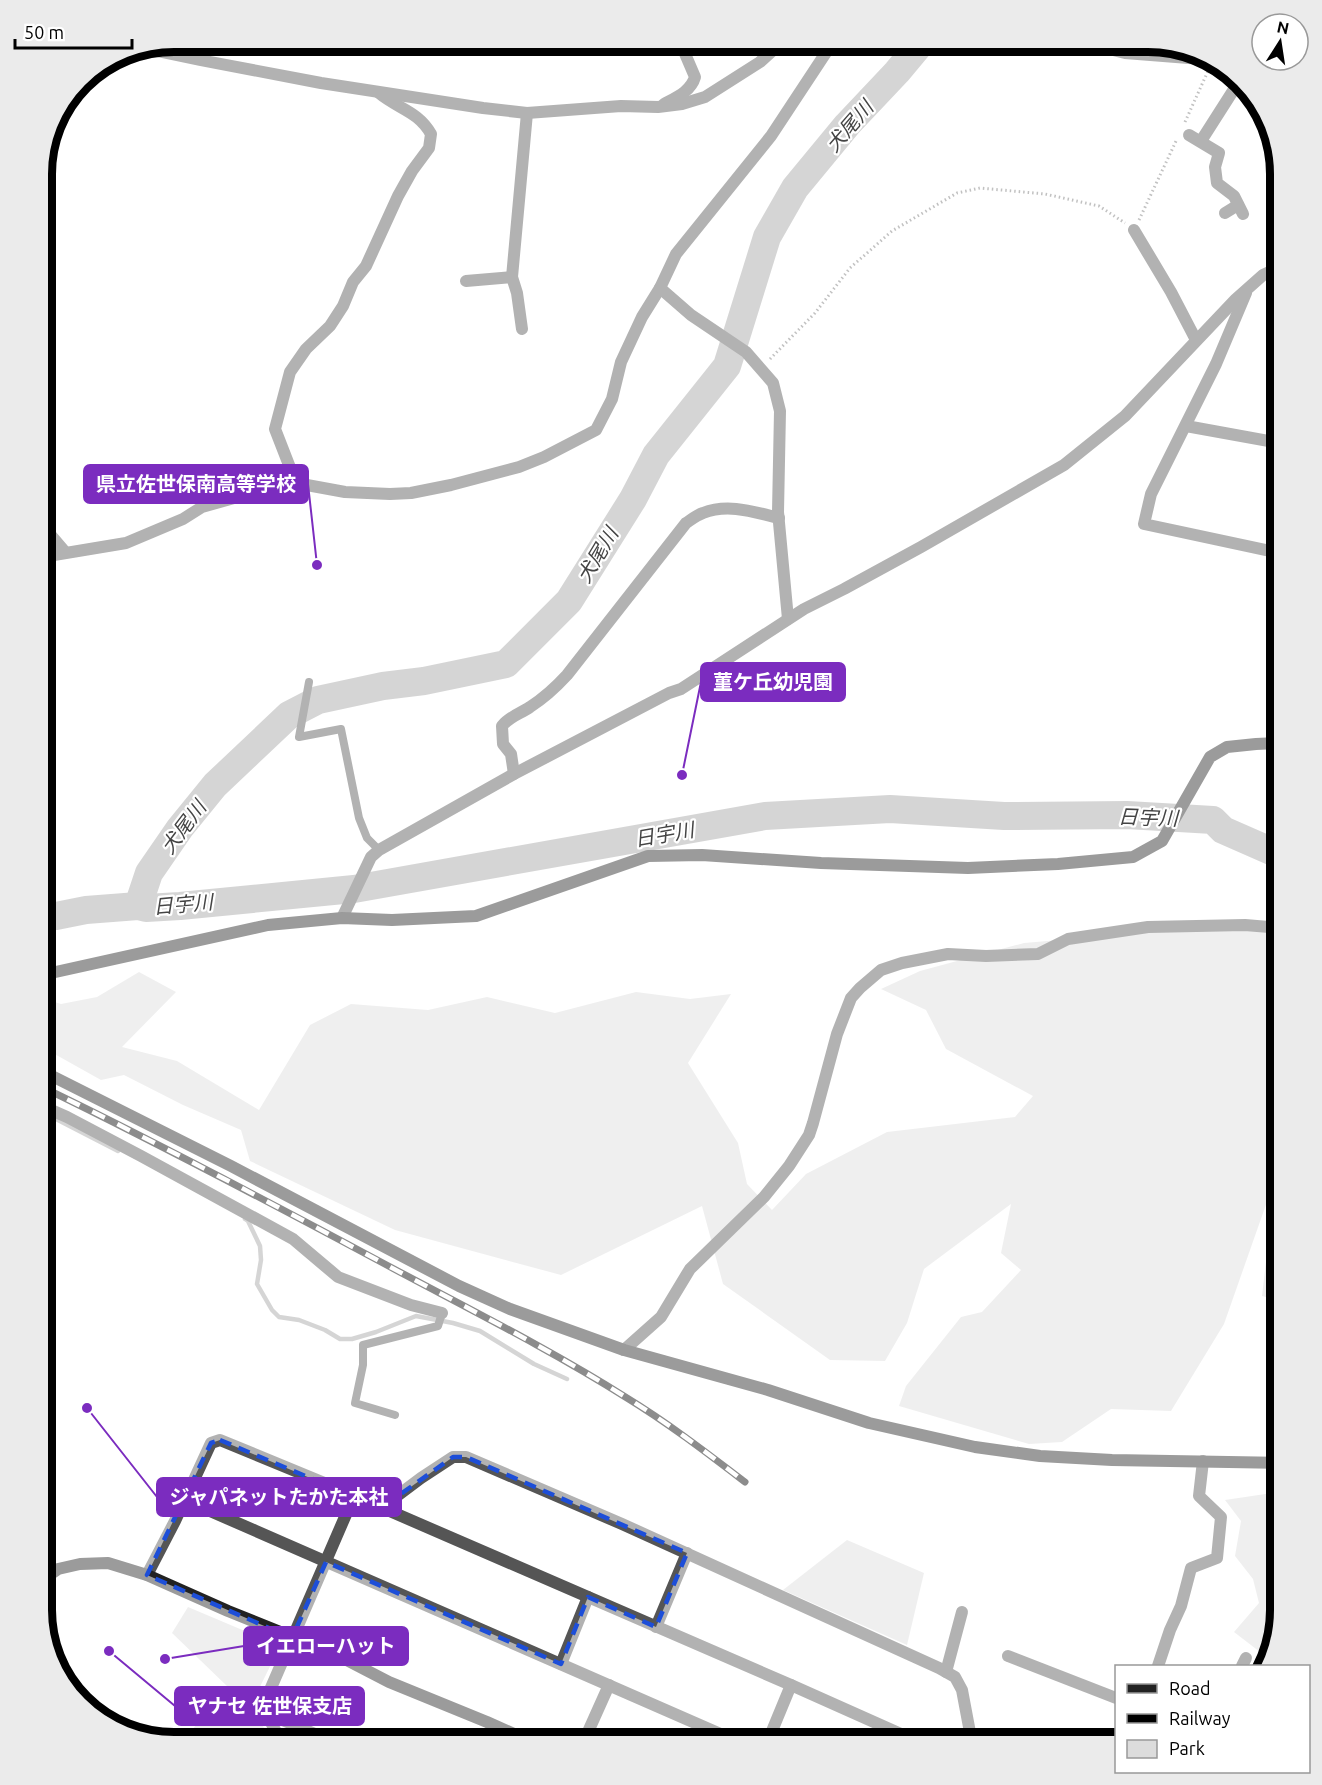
<svg xmlns="http://www.w3.org/2000/svg" width="1322" height="1785" viewBox="0 0 1322 1785" font-family="Ubuntu,'Noto Sans JP',sans-serif">
<style>
.green{fill:#dcdcdc}
.lines{fill:none;stroke-linecap:round;stroke-linejoin:round}
.stream{stroke:#a3a3a3;stroke-width:4.5}
.river{stroke:#a3a3a3;stroke-width:28}
.path{stroke:#777;stroke-width:3;stroke-dasharray:1.5 3;stroke-linecap:butt}
.lane{stroke:#555;stroke-width:8}
.street{stroke:#555;stroke-width:12}
.secondary{stroke:#222;stroke-width:12}
.rail-casing{stroke:#000;stroke-width:7}
.rail{stroke:#fff;stroke-width:4.5;stroke-dasharray:14;stroke-linecap:butt}
.marked{fill:none;stroke:#1d4ed8;stroke-width:4.5;stroke-dasharray:12 8;stroke-linejoin:round}
.labels{text-anchor:middle;dominant-baseline:central;stroke-width:4.5;stroke-linejoin:round;paint-order:stroke}
.water-label{font-size:20px;font-style:italic;fill:#444;stroke:#fff}
.rim{fill:none;stroke:#000;stroke-width:8}
.leader{fill:none;stroke:#7b2cbf;stroke-width:2}
.callout-dot{fill:#7b2cbf;stroke:#fff;stroke-width:2}
.callout{fill:#7b2cbf;stroke:#7b2cbf;stroke-width:2}
.callout-label{font-size:20px;text-anchor:middle;font-weight:bold;fill:#fff}
</style>
<rect width="100%" height="100%" fill="#fff"/>
<g class="green">
<polygon points="1280,921 1280,1301 1262,1296 1276,1176 1224,1324 1171,1411 1111,1409 1062,1442 1029,1444 899,1406 906,1386 961,1317 982,1312 1021,1270 1001,1253 1011,1204 924,1269 907,1323 885,1361 830,1360 723,1284 702,1206 561,1275 395,1230 250,1161 241,1130 183,1105 124,1075 101,1080 42,1047 42,998 61,1004 97,997 139,972 176,992 122,1047 177,1061 259,1110 310,1025 351,1004 428,1010 487,997 555,1013 636,992 690,999 731,994 688,1063 738,1143 747,1184 772,1210 806,1174 887,1132 1015,1117 1033,1096 946,1049 926,1010 881,989 920,971 1024,943"/>
<polygon points="1272,1493 1280,1493 1280,1611 1269,1651 1260,1652 1234,1632 1259,1603 1253,1579 1235,1556 1241,1521 1225,1500"/>
<polygon points="847,1540 924,1573 907,1645 783,1590"/>
<polygon points="188,1607 280,1646 254,1699 253,1711 266,1731 187,1736 228,1687 172,1633"/>
</g>
<g class="lines">
<g class="stream">
<polyline points="42,1115 54,1118 118,1151"/>
<polyline points="245,1219 248,1221 260,1246 261,1260 257,1284 272,1310 279,1317 299,1320 325,1330 340,1339 352,1339 376,1332 416,1316 453,1323 480,1331 534,1364 567,1379"/>
</g>
<g class="river">
<polyline points="138,906 149,873 180,828 215,785 289,715 318,700 383,686 424,681 506,664 569,601 633,499 656,455 727,366 767,237 795,188 847,125 897,72 922,42"/>
<polyline points="42,917 56,916 86,910 138,906 146,908 180,906 354,889 765,816 890,809 1004,816 1127,815 1213,820 1223,830 1280,855"/>
</g>
<g class="path">
<polyline points="1185,122 1208,71"/>
<polyline points="1139,220 1177,139"/>
<polyline points="770,359 815,313 850,268 892,231 957,193 980,188 1045,194 1099,206 1125,223"/>
</g>
<g class="lane">
<polyline points="309,682 299,737 341,729 359,818 367,838 379,850"/>
<polyline points="395,1415 355,1403 363,1365 363,1345 438,1326 442,1313"/>
</g>
<g class="street">
<polyline points="1082,42 1125,53 1214,60"/>
<polyline points="150,47 157,51 200,60 321,83 483,108 527,113 621,106 658,107 682,104 705,97 760,62 782,42"/>
<path d="M 664,104 C 677,97 691,91 695,77 L 680,42"/>
<polyline points="1189,135 1219,153 1215,167 1217,183 1234,196 1243,214"/>
<polyline points="1201,141 1238,83"/>
<polyline points="1225,213 1238,205"/>
<polyline points="1134,230 1171,292 1196,340"/>
<polyline points="466,281 512,277"/>
<polyline points="660,288 691,315 746,352 773,383 780,411 778,512 788,619"/>
<polyline points="1246,293 1216,364 1151,494 1144,524 1280,553"/>
<polyline points="522,329 517,293 512,277 527,113"/>
<polyline points="1186,426 1280,443"/>
<polyline points="42,469 45,460 46,446 42,444"/>
<path d="M 296,483 L 275,429 L 290,372 L 306,349 L 330,326 L 343,306 L 353,282 L 366,266 L 398,196 L 412,171 L 429,148 L 431,134 C 418,111 398,109 379,93"/>
<polyline points="42,525 65,552"/>
<polyline points="42,557 126,543 183,519 202,507 262,490 296,483 345,492 390,494 411,493 451,485 519,467 544,457 596,430 612,399 621,362 642,317 660,288 676,254 771,136 833,42"/>
<path d="M 514,774 L 511,754 L 503,744 L 502,726 C 510,716 520,714 530,707 C 544,698 556,687 567,675 L 686,523 C 692,519 697,515 703,513 C 728,503 754,512 779,518"/>
<polyline points="342,918 371,857 379,850 514,774 669,693 681,689 804,609 844,589 921,547 1064,465 1125,416 1236,299 1263,275 1280,267"/>
<polyline points="42,1106 67,1117 141,1156 293,1239 338,1277 411,1305 442,1313"/>
<polyline points="624,1350 661,1317 690,1269 764,1197 789,1166 809,1135 813,1123 837,1034 851,998 860,988 881,970 902,963 948,954 986,956 1038,954 1068,939 1148,927 1245,925 1280,928"/>
<polyline points="185,1500 741,1743"/>
<polyline points="381,1508 421,1478 453,1457 466,1457 622,1524 939,1668 955,1677 962,1690 972,1743"/>
<polyline points="147,1575 175,1521 211,1443 220,1440 339,1489 791,1685 921,1743"/>
<polyline points="656,1627 687,1553"/>
<polyline points="1008,1656 1116,1698"/>
<polyline points="561,1664 588,1597"/>
<polyline points="1158,1666 1170,1630 1181,1606 1191,1568 1217,1558 1221,1517 1199,1496 1203,1461"/>
<polyline points="1242,1666 1246,1658"/>
<polyline points="946,1672 962,1612"/>
<polyline points="267,1713 335,1743"/>
<path d="M 285,1743 C 271,1727 267,1718 267,1697 L 354,1496"/>
<polyline points="583,1743 609,1685"/>
<polyline points="767,1743 791,1685"/>
</g>
<g class="secondary">
<polyline points="42,975 268,925 342,918 392,920 476,916 648,856 702,855 821,863 968,868 1058,864 1133,857 1162,841 1210,757 1227,747 1256,744 1280,743"/>
<polyline points="42,1071 231,1166 459,1286 510,1309 624,1350 768,1390 869,1423 975,1447 1040,1456 1112,1460 1280,1463"/>
<polyline points="42,1580 58,1569 80,1564 108,1563 147,1575 228,1611 335,1654 389,1682 487,1722 534,1743"/>
</g>
<defs>
<path id="rail" d="M 42,1087 C 156,1142 269,1202 381,1262 C 463,1306 548,1348 627,1398 C 668,1423 707,1453 745,1482"/>
</defs>
<use href="#rail" class="rail-casing"/>
<use href="#rail" class="rail"/>
</g>
<path d="M0 0H1322V1785H0ZM 220,1440 L 381,1508 L 453,1457 L 466,1457 L 687,1553 L 656,1627 L 588,1597 L 561,1664 L 326,1562 L 292,1638 L 147,1575 L 211,1443 Z" fill="#fff" fill-opacity=".55" fill-rule="evenodd"/>
<path class="marked" d="M 220,1440 L 381,1508 L 453,1457 L 466,1457 L 687,1553 L 656,1627 L 588,1597 L 561,1664 L 326,1562 L 292,1638 L 147,1575 L 211,1443 Z"/>
<g class="labels">
<g class="water-label">
<text transform="translate(849 126) rotate(-49)">犬尾川</text>
<text transform="translate(597 555) rotate(-59)">犬尾川</text>
<text transform="translate(1148 817) rotate(2)">日宇川</text>
<text transform="translate(183 827) rotate(-53)">犬尾川</text>
<text transform="translate(664 834) rotate(-10)">日宇川</text>
<text transform="translate(183 904) rotate(-5)">日宇川</text>
</g>
</g>
<path d="M0 0H1322V1785H0ZM174 52H1148A122 122 0 0 1 1270 174V1610A122 122 0 0 1 1148 1732H174A122 122 0 0 1 52 1610V174A122 122 0 0 1 174 52Z" fill="#ebebeb" fill-rule="evenodd"/>
<path class="rim" d="M174 52H1148A122 122 0 0 1 1270 174V1610A122 122 0 0 1 1148 1732H174A122 122 0 0 1 52 1610V174A122 122 0 0 1 174 52Z"/>
<path class="leader" d="M317 565L308 484M682 775L701 682M87 1408L157 1497M165 1659L244 1646M109 1651L175 1706"/>
<g class="callout-dot">
<circle cx="317" cy="565" r="6"/>
<circle cx="682" cy="775" r="6"/>
<circle cx="87" cy="1408" r="6"/>
<circle cx="165" cy="1659" r="6"/>
<circle cx="109" cy="1651" r="6"/>
</g>
<g class="callout">
<rect x="84" y="465" width="224" height="38" rx="6"/>
<rect x="701" y="663" width="144" height="38" rx="6"/>
<rect x="157" y="1478" width="244" height="38" rx="6"/>
<rect x="244" y="1627" width="164" height="38" rx="6"/>
<rect x="175" y="1687" width="189" height="38" rx="6"/>
</g>
<g class="callout-label">
<text x="196" y="491">県立佐世保南高等学校</text>
<text x="773" y="689">菫ケ丘幼児園</text>
<text x="279" y="1504">ジャパネットたかた本社</text>
<text x="326" y="1653">イエローハット</text>
<text x="270" y="1713">ヤナセ 佐世保支店</text>
</g>
<rect x="1115" y="1665" width="195" height="108" fill="#ffffff" stroke="#999999" stroke-width="1.5"/>
<rect x="1127" y="1684" width="30" height="9" fill="#222222" stroke="#999999" stroke-width="1.5"/>
<text x="1169" y="1695" font-size="18" fill="#000000">Road</text>
<rect x="1127" y="1714" width="30" height="9" fill="#000000" stroke="#999999" stroke-width="1.5"/>
<text x="1169" y="1725" font-size="18" fill="#000000">Railway</text>
<rect x="1127" y="1740" width="30" height="18" fill="#dcdcdc" stroke="#999999" stroke-width="1.5"/>
<text x="1169" y="1755" font-size="18" fill="#000000">Park</text>
<g transform="translate(1280 42) rotate(12)"><circle r="28" fill="#ffffff" stroke="#999999" stroke-width="1.5"/>
<path d="M0-4.5L10 22L0 15L-10 22Z" fill="#000000"/>
<text y="-9" font-size="16" font-weight="bold" text-anchor="middle" fill="#000000">N</text>
</g>
<path d="M15 39v9h117v-9" fill="none" stroke="#000000" stroke-width="3"/>
<text x="24" y="39" font-size="18" fill="#000000" stroke="#ffffff" stroke-width="4.5" paint-order="stroke">50 m</text>
</svg>
